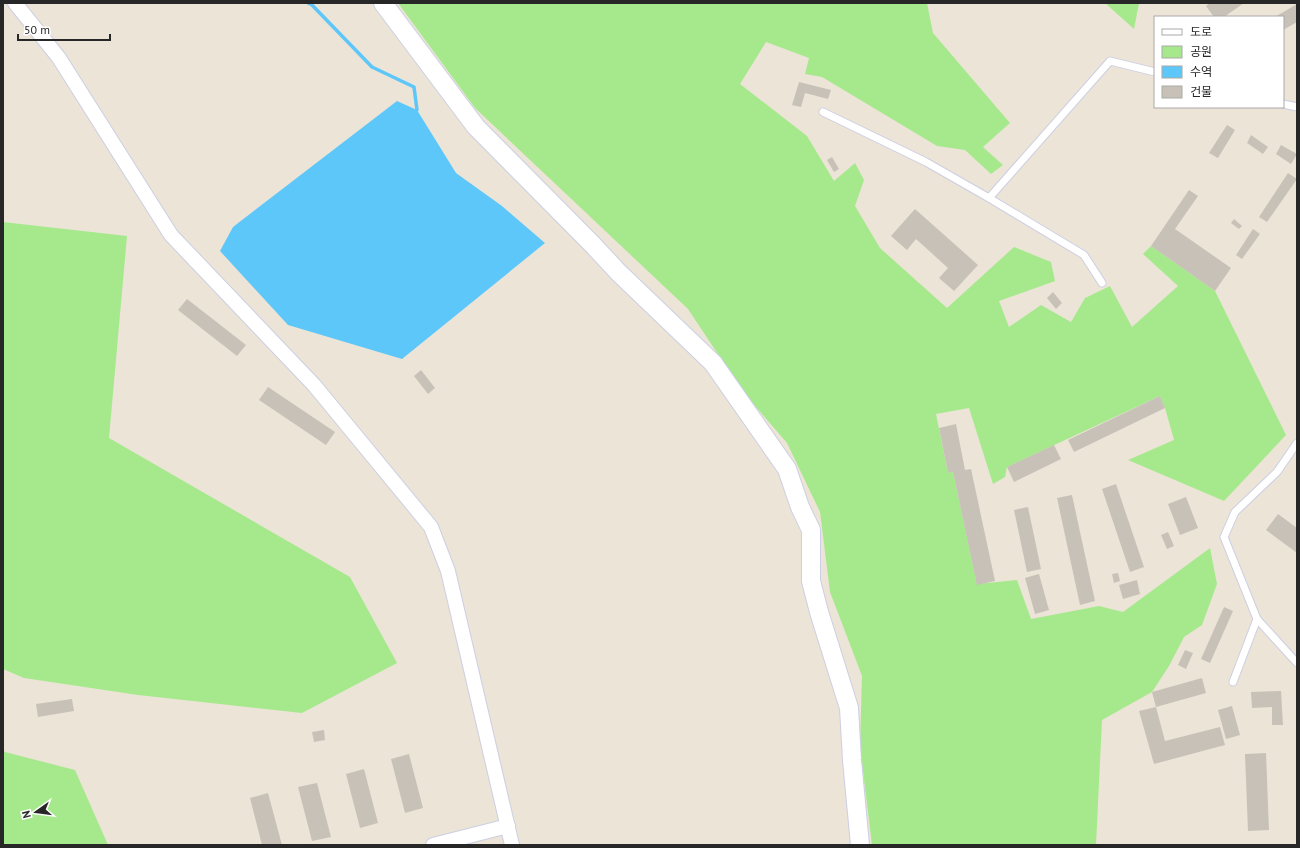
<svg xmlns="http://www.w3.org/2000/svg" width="1300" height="848" viewBox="0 0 1300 848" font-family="'PT Sans','Noto Sans KR',sans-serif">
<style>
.green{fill:#a6e98d}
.water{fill:#5ec7fa}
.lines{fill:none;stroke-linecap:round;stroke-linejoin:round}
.stream{stroke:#5ec7fa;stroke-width:3.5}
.building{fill:#c7c1b7}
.service-casing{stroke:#cccfe3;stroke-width:9}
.minor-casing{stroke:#cccfe3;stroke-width:16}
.tertiary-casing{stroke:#cccfe3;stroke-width:20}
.service{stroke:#fff;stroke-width:7}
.minor{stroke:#fff;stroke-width:14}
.tertiary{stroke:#fff;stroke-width:18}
</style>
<rect width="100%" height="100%" fill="#ece4d7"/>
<g class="green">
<polygon points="398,3 927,3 933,33 1010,123 983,147 1003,165 991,174 965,150 937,146 822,77 805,74 809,58 766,42 740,84 807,136 834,181 855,163 864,180 855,206 880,248 947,308 1014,247 1051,262 1055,281 999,301 1009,327 1041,305 1071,322 1085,298 1110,286 1132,327 1178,286 1143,254 1151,246 1215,291 1286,435 1224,501 1128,460 1174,440 1165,408 1160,396 1007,467 1005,477 993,484 969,408 936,414 948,473 953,472 977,584 1017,580 1031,619 1099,606 1123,612 1210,548 1217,584 1202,625 1184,637 1169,666 1152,692 1102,720 1096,845 872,845 860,747 862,676 830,592 820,512 787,443 743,392 688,309 475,108"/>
<polygon points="1105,3 1139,3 1134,29"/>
<polygon points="3,222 127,236 109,438 350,577 397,663 302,713 138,695 24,678 3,669"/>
<polygon points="3,750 5,752 75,770 108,845 3,845"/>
</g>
<polygon class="water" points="397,101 417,110 456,173 502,206 545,243 402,359 288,325 220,251 233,227"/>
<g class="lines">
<polyline class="stream" points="308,3 312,5 372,67 414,87 417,110"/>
</g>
<g class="building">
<polygon points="1210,3 1244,3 1224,17 1214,17 1206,6"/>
<polygon points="1297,4 1297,22 1283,30 1283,17 1275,17"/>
<polygon points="799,82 831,90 828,99 805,93 801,107 792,105"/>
<polygon points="1227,125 1235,130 1218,158 1209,153"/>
<polygon points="1251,135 1268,147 1263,154 1247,143"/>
<polygon points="1281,145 1297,154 1291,164 1276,154"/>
<polygon points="832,157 839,169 834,172 827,160"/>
<polygon points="1288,173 1297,179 1267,222 1259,217"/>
<polygon points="1189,190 1198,196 1175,229 1231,268 1215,291 1151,246"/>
<polygon points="915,209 978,265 954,291 939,278 948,268 916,239 907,250 891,236"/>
<polygon points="1234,219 1242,226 1239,229 1231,223"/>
<polygon points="1253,229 1260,234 1242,259 1236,255"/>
<polygon points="1053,292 1062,303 1056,309 1047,298"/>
<polygon points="187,299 246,345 237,356 178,310"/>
<polygon points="421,370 435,388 428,394 414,376"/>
<polygon points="268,387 335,432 326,445 259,400"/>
<polygon points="1160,396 1165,408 1074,452 1068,440"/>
<polygon points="956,424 965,470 971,469 995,581 977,585 953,472 948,473 939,428"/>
<polygon points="1054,445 1061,459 1014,482 1007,467"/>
<polygon points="1116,484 1144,567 1130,572 1102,489"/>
<polygon points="1072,495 1095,601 1080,605 1057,498"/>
<polygon points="1186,497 1198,528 1180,535 1168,504"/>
<polygon points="1028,507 1041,569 1027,572 1014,510"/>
<polygon points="1278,514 1297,528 1297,553 1266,530"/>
<polygon points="1168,532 1174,546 1167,549 1161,535"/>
<polygon points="1118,573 1120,581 1114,583 1112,574"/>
<polygon points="1039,574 1049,610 1035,614 1025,578"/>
<polygon points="1137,580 1140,594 1123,599 1119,585"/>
<polygon points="1224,607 1233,611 1210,663 1201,659"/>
<polygon points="1185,650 1193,653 1186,669 1178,665"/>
<polygon points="1202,678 1206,693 1156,707 1152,692"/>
<polygon points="1281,691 1283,725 1272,725 1272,707 1252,708 1251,692"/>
<polygon points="72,699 74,711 38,717 36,704"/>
<polygon points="1232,706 1240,735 1226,739 1218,710"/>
<polygon points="1156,707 1165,741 1220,727 1225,745 1154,764 1139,711"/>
<polygon points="324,730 325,740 314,742 312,732"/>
<polygon points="1266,753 1269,830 1248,831 1245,754"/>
<polygon points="409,754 423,808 405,813 391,759"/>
<polygon points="364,769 378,823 360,828 346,774"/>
<polygon points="317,783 331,837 312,841 298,787"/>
<polygon points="268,793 282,845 262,845 250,798"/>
</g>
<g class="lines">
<defs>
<g id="service">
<polyline points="1283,104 1297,107"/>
<polyline points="823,112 926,162 989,198 1084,255 1102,283"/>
<polyline points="989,198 1110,61 1155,72"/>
<polyline points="1297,443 1277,472 1235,512 1224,537 1257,619 1297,663"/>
<polyline points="1233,682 1257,619"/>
</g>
<g id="minor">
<polyline points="15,3 59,58 171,235 314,385 431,527 448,571 512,845"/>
<polyline points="433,845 508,826"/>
</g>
<polyline id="tertiary" points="383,3 476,127 593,245 618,272 713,363 787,469 800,507 811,530 811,581 819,612 849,708 852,760 860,845"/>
</defs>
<use href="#service" class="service-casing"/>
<use href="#minor" class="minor-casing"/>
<use href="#tertiary" class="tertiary-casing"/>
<use href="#service" class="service"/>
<use href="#minor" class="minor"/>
<use href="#tertiary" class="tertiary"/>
</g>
<rect width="1300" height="848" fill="none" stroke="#272727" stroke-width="8"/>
<rect x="1154" y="16" width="130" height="92" fill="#ffffff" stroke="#a9a9a9"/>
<rect x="1162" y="29" width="20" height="6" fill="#ffffff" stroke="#a9a9a9"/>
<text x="1190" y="36" font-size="12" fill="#272727">도로</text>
<rect x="1162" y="46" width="20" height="12" fill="#a6e98d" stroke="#a9a9a9"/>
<text x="1190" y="56" font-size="12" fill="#272727">공원</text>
<rect x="1162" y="66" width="20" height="12" fill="#5ec7fa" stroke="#a9a9a9"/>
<text x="1190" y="76" font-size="12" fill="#272727">수역</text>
<rect x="1162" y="86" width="20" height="12" fill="#c7c1b7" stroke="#a9a9a9"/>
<text x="1190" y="96" font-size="12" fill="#272727">건물</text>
<g transform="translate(36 812) rotate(256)" stroke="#ffffff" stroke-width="3" paint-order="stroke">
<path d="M0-3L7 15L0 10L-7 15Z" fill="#272727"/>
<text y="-6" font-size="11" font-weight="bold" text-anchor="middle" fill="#272727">N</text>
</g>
<path d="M18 34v6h92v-6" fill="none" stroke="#272727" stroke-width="2"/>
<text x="24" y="34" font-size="12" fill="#272727" stroke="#ffffff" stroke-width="3" paint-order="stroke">50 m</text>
</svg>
